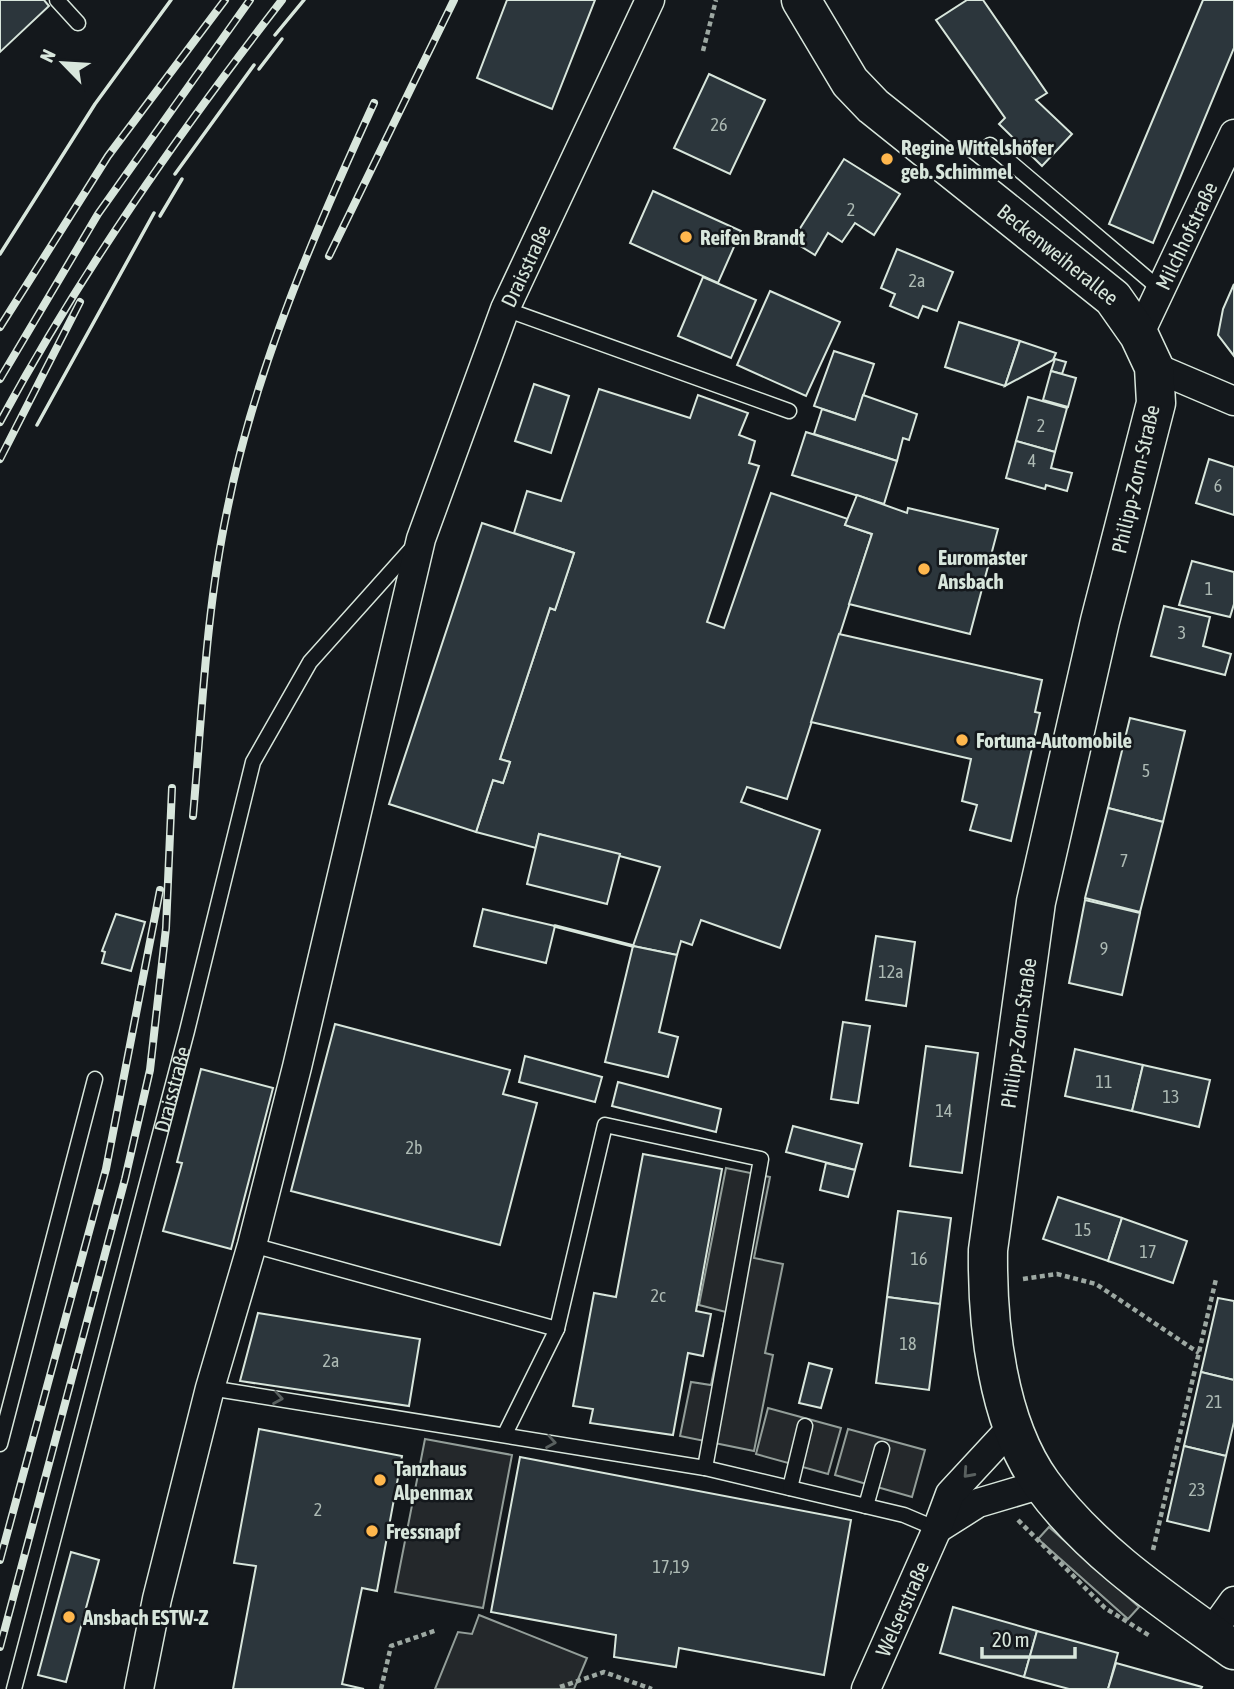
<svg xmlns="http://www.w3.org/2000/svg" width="1234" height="1689" viewBox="0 0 1234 1689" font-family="'Asap Condensed',sans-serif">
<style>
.parking{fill:#24282b;stroke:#939e99;stroke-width:2}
.building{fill:#2c363c;stroke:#d8e6dc;stroke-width:2}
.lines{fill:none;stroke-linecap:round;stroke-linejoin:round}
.service-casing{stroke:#d8e6dc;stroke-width:17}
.minor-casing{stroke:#d8e6dc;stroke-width:31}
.secondary-casing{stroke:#d8e6dc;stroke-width:41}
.path{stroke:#9da8a2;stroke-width:4.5;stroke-dasharray:5 3.5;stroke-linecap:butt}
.service{stroke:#14181c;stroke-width:14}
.minor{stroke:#14181c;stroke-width:28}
.secondary{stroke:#14181c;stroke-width:38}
.rail-casing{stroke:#d8e6dc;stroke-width:8}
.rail{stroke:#14181c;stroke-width:5;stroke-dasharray:16;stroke-linecap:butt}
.wall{stroke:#d8e6dc;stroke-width:3.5}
.oneway{stroke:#59605f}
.poi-dot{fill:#ffb74d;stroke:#14181c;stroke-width:2.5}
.labels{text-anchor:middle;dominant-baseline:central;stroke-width:5;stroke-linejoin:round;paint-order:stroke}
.number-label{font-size:18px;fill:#adbab4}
.poi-label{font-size:21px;font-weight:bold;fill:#d8e6dc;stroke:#14181c;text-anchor:start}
.street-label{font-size:21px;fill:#d8e6dc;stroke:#14181c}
</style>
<rect width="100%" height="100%" fill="#14181c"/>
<g class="parking">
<polygon points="726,1168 770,1177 754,1258 783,1264 765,1353 773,1355 754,1451 680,1436 691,1382 711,1385 726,1312 699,1305"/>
<polygon points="768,1408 841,1428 828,1474 756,1454"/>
<polygon points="848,1429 925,1450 912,1497 835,1475"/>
<polygon points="425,1439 512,1455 483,1608 395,1592"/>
<polygon points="1049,1527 1139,1607 1128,1619 1038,1539"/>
<polygon points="479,1615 587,1658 574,1689 435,1689 458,1632 472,1634"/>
</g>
<g class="building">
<polygon points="0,0 44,0 49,6 0,52"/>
<polygon points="507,0 595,0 552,109 477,78"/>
<polygon points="967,0 983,0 1047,93 1036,100 1072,134 1042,166 999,124 1005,118 936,20"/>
<polygon points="1203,0 1234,0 1234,48 1153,243 1109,224"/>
<polygon points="709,74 765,100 730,174 674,148"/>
<polygon points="844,159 900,194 874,235 855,223 842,242 828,233 815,255 792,241"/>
<polygon points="653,191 741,231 718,283 630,243"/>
<polygon points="897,249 953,272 937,311 923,306 918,318 890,306 895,294 881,288"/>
<polygon points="703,277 756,300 731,358 678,336"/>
<polygon points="1234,284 1234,356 1218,335 1223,309"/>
<polygon points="770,291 840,322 806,396 737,365"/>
<polygon points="959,322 1020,341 1005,386 945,367"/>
<polygon points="1020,341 1056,353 1053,360 1005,386"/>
<polygon points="834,351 874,364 855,420 814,406"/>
<polygon points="1055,359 1066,362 1062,374 1051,371"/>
<polygon points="1051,371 1076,378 1068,407 1043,400"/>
<polygon points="534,384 569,396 551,453 515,441"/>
<polygon points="599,389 690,418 698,395 748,413 739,435 755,441 749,463 759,466 707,622 724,628 771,493 848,519 845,525 872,534 787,799 747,787 741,802 820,830 780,948 701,920 692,945 681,941 677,955 633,946 660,867 539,834 536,848 476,832 493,780 503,783 510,762 500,759 550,608 555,610 574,553 514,533 527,491 561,501"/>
<polygon points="863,395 917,414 909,440 903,438 897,461 814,434 822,409 855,420"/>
<polygon points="1028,397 1067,408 1055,452 1016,441"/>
<polygon points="806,432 897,461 884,504 792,475"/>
<polygon points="1016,441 1055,452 1051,468 1072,473 1067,491 1046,485 1045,489 1006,478"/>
<polygon points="1209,459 1234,467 1234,515 1196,503"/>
<polygon points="857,495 907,513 908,508 998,529 970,634 849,604 872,534 845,525"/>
<polygon points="482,523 574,553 555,610 550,608 500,759 510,762 503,783 493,780 476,832 389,804"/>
<polygon points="1192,561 1234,572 1234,604 1230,617 1179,605"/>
<polygon points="1164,606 1210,617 1203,646 1231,654 1225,675 1151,656"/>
<polygon points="839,634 1042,680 1035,712 1040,713 1011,841 970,830 977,805 962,801 971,759 811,722"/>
<polygon points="1130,718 1185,731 1163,822 1108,808"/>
<polygon points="1108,808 1163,822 1140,912 1085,898"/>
<polygon points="539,834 620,854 607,904 527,884"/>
<polygon points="1085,900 1140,913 1122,995 1069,983"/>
<polygon points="483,909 555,926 546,963 474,946"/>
<polygon points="116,914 145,922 131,971 102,963 105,952 102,951"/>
<polygon points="876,936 915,942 906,1006 866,1000"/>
<polygon points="633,946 677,955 659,1032 678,1037 668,1077 605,1062"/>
<polygon points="843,1022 870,1026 858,1103 831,1099"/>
<polygon points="335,1024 510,1070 503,1094 537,1103 500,1245 291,1191"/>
<polygon points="926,1046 978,1053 962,1173 910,1166"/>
<polygon points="1075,1049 1143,1065 1132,1111 1065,1096"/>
<polygon points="525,1056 602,1077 595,1102 519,1082"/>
<polygon points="1143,1065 1210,1080 1199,1127 1132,1111"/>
<polygon points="201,1069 273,1088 231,1249 163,1231 182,1163 177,1162"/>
<polygon points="618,1082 721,1109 716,1132 612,1106"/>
<polygon points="793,1126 862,1144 855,1170 786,1152"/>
<polygon points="643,1154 722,1169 696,1311 711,1314 703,1356 688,1353 673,1435 590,1423 593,1409 573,1406 594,1293 616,1297"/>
<polygon points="826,1163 855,1170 848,1197 820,1190"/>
<polygon points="1058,1197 1122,1218 1108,1261 1043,1239"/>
<polygon points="898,1211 951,1218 940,1304 887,1297"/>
<polygon points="1122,1218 1187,1241 1173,1283 1108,1261"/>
<polygon points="887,1297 940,1304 929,1390 876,1383"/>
<polygon points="1218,1298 1234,1301 1234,1380 1201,1372"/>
<polygon points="258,1313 420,1339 409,1406 240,1381"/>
<polygon points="809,1363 832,1369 821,1408 799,1403"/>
<polygon points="1201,1372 1234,1380 1234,1422 1226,1456 1184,1446"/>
<polygon points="259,1429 402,1456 377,1591 362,1588 342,1684 364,1689 233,1689 256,1566 234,1563"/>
<polygon points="1184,1446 1226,1456 1209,1531 1167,1521"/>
<polygon points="520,1457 851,1520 824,1675 679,1648 676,1667 614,1657 616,1635 491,1612"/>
<polygon points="71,1552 99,1560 66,1682 38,1675"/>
<polygon points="953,1607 1037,1631 1024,1677 940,1653"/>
<polygon points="1037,1631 1118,1653 1108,1689 1069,1689 1024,1677"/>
<polygon points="1116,1663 1202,1687 1201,1689 1108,1689"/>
</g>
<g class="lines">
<defs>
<g id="service">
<polyline points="57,0 78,23"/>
<polyline points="990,145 1161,290"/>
<polyline points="505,309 789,411"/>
<polyline points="252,1245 557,1329"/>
<polyline points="210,1388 705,1468 904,1515 937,1529"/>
<polyline points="505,1434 557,1329 605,1125 761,1159 705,1468"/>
<polyline points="0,1444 95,1079"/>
<polyline points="790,1488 805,1426"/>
<polyline points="866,1506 882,1449"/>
<path id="s1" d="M 14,1689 L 187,1031 L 253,762 L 310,662 L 413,547"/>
</g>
<g id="minor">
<path id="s2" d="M 1139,335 L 1234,134"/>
<polyline points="1154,367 1234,401"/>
<polyline points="937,1529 978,1503 1042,1484"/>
<polyline points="1211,1633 1234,1601"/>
<path id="s3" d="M 139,1689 L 157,1599 L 210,1388 L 252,1245 L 297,1067 L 421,539 L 505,309 L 650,0"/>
<path id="s4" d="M 866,1689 L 937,1529 L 950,1494 L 1013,1426"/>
</g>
<g id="secondary">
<path id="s5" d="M 801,0 L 850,82 L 873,106 L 1113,298 L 1139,335 L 1154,367 L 1156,403 L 1100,621 L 1036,902 L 988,1250 C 987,1324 997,1422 1042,1484 C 1091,1552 1167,1602 1234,1650"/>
</g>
</defs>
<use href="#service" class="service-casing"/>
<use href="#minor" class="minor-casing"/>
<use href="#secondary" class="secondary-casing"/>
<g class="path">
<polyline points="703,51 716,0"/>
<polyline points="1023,1279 1057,1274 1096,1284 1199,1353"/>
<polyline points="1018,1520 1105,1608 1150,1636"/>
<polyline points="1153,1550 1216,1279"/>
<polyline points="560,1687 604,1672 652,1689"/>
<polyline points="381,1689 391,1646 437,1630"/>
</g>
<use href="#service" class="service"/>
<use href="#minor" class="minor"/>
<use href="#secondary" class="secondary"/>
<defs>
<g id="rail">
<polyline points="329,256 454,0"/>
<polyline points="0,327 108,156 225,0"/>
<polyline points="0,379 98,214 250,0"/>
<path d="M 0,422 C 81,272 178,134 282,0"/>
<polyline points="0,459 80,302"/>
<path d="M 193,816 C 202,714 206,611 227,511 C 254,372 315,231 374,103"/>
<polyline points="0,1560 106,1169 160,890"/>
<polyline points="0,1647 125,1179 150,1070 166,928 172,788"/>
</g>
</defs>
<use href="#rail" class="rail-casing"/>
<use href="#rail" class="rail"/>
<g class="wall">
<polyline points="275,35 304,0"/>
<polyline points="259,69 282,39"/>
<polyline points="175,174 254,65"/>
<polyline points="160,216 182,179"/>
<polyline points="0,254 95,104 171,0"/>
<polyline points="37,425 154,213"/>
<polyline points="555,926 633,946"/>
</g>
</g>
<defs><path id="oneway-chevron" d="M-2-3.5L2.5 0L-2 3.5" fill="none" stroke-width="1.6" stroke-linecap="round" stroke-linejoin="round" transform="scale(1.75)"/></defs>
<g class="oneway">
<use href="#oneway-chevron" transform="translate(278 1398) rotate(9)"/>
<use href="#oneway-chevron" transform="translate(551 1442) rotate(10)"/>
<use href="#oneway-chevron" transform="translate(968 1473) rotate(132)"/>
</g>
<g class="poi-dot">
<circle cx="887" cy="159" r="7"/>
<circle cx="686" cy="237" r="7"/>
<circle cx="924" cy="569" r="7"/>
<circle cx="962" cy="740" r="7"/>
<circle cx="380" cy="1480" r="7"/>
<circle cx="372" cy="1531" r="7"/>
<circle cx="69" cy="1617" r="7"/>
</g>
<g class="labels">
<g class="number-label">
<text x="719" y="124">26</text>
<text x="851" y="209">2</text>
<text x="917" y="280">2a</text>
<text x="1041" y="425">2</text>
<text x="1032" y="460">4</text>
<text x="1218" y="485">6</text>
<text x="1209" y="588">1</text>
<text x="1182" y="632">3</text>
<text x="1146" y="770">5</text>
<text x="1124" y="860">7</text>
<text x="1104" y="948">9</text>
<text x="891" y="971">12a</text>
<text x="1104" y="1081">11</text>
<text x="1171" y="1096">13</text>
<text x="944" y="1110">14</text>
<text x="414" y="1147">2b</text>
<text x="1083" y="1229">15</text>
<text x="1148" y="1251">17</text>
<text x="919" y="1258">16</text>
<text x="658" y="1295">2c</text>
<text x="908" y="1343">18</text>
<text x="331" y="1360">2a</text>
<text x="1214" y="1401">21</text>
<text x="1197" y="1489">23</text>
<text x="318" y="1509">2</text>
<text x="671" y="1566">17,19</text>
</g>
<g class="poi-label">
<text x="901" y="147">Regine Wittelshöfer<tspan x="901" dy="24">geb. Schimmel</tspan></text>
<text x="700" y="237">Reifen Brandt</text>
<text x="938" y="557">Euromaster<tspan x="938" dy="24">Ansbach</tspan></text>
<text x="976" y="740">Fortuna-Automobile</text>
<text x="394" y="1468">Tanzhaus<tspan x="394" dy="24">Alpenmax</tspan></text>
<text x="386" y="1531">Fressnapf</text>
<text x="83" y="1617">Ansbach ESTW-Z</text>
</g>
<g class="street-label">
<text stroke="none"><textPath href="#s2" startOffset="110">Milchhofstraße</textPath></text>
<text stroke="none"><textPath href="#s5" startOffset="366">Beckenweiherallee</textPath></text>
<text stroke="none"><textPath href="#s3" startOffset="1477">Draisstraße</textPath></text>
<text transform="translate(1135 479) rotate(-77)">Philipp-Zorn-Straße</text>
<text transform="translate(1018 1033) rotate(-82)">Philipp-Zorn-Straße</text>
<text stroke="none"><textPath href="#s1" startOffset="620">Draisstraße</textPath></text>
<text stroke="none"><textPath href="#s4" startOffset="88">Welserstraße</textPath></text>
</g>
</g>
<g transform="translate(63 63) rotate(295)" stroke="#14181c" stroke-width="5" paint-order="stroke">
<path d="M0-5L12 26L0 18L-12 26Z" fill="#d8e6dc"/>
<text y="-10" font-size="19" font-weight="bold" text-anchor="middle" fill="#d8e6dc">N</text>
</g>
<path d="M982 1647v10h93v-10" fill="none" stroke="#d8e6dc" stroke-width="3.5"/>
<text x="992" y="1647" font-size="21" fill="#d8e6dc" stroke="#14181c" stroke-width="5" paint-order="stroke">20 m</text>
</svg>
